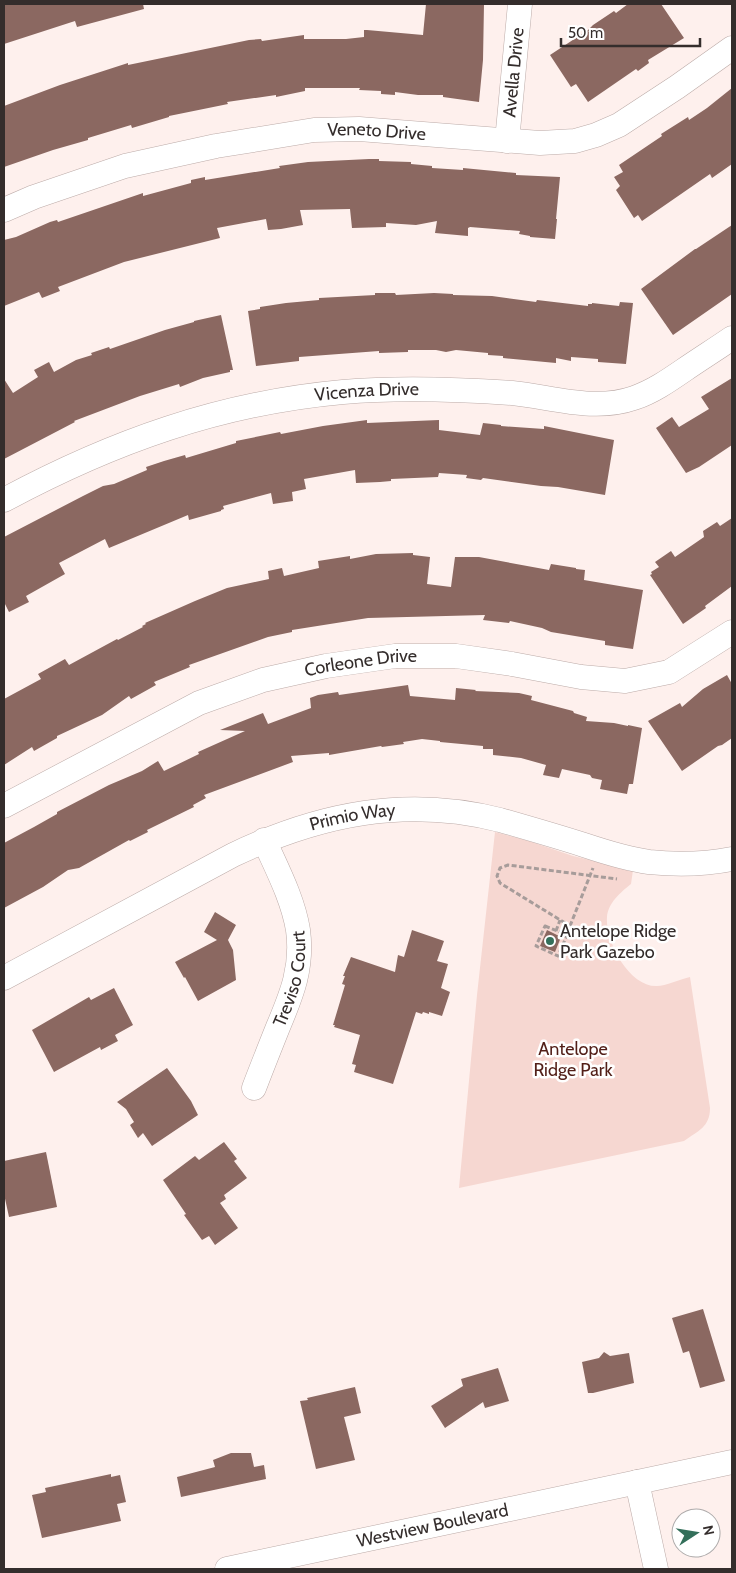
<svg xmlns="http://www.w3.org/2000/svg" width="736" height="1573" viewBox="0 0 736 1573" font-family="Cabin,sans-serif">
<style>
.green{fill:#f6d7d1}
.building{fill:#8b6861}
.lines{fill:none;stroke-linecap:round;stroke-linejoin:round}
.minor-casing{stroke:#bcaba8;stroke-width:25}
.path{stroke:#a79c9a;stroke-width:3;stroke-dasharray:5 2.5;stroke-linecap:butt}
.minor{stroke:#fff;stroke-width:24}
.poi-dot{fill:#336f5a;stroke:#fff;stroke-width:2}
.labels{text-anchor:middle;dominant-baseline:central;stroke-width:5;stroke-linejoin:round;paint-order:stroke}
.street-label{font-size:18px;fill:#342d2c;stroke:#fff}
.poi-label{font-size:18px;fill:#342d2c;stroke:#fff;text-anchor:start}
.park-label{font-size:18px;fill:#521f18;stroke:#fff}
</style>
<rect width="100%" height="100%" fill="#fef0ed"/>
<path class="green" d="M 495,832 L 529,841 L 573,856 L 633,870 L 631,884 C 621,892 608,903 607,917 C 605,941 629,987 657,986 C 665,986 681,979 690,977 L 710,1108 C 710,1127 698,1131 684,1141 L 459,1188 L 477,995 Z"/>
<g class="building">
<polygon points="4,4 143,4 144,9 77,27 75,21 4,44"/>
<polygon points="426,4 484,4 483,60 479,102 443,97 443,95 418,95 395,92 395,95 381,94 381,91 359,90 360,88 305,88 305,91 276,97 276,95 227,102 228,104 169,116 169,117 132,128 131,125 88,138 88,140 53,150 4,167 4,106 60,85 128,63 128,65 249,40 261,39 262,41 304,35 304,39 346,39 364,37 364,30 367,30 423,35"/>
<polygon points="628,4 661,4 684,38 648,60 649,63 638,71 636,69 588,102 576,84 571,87 550,55 588,30 593,25 614,11 616,13"/>
<polygon points="732,88 732,164 712,178 710,174 642,221 638,215 634,218 616,190 620,186 614,177 623,172 619,165 662,136 661,134 688,117 689,120 707,108"/>
<polygon points="369,159 379,159 379,161 411,162 411,164 432,166 432,168 463,170 463,168 516,173 516,175 560,177 556,219 557,219 555,239 530,237 530,236 519,234 520,231 470,227 468,228 468,236 435,233 437,221 416,225 386,223 386,227 352,228 350,209 300,210 303,225 281,229 268,230 266,219 217,228 220,238 124,262 58,287 60,291 42,298 39,292 4,306 4,240 16,237 50,222 57,220 58,222 143,193 143,196 191,183 191,180 205,177 205,180 280,168 279,166 308,162"/>
<polygon points="732,225 732,294 673,335 641,289 695,249 696,249"/>
<polygon points="375,293 395,293 396,295 434,293 453,294 453,295 492,296 536,302 537,300 588,306 588,304 592,304 592,303 619,306 620,302 633,303 626,364 598,362 598,359 571,357 571,361 556,358 556,363 503,358 503,356 488,355 488,353 456,350 446,352 436,350 408,350 408,352 379,353 379,351 299,357 299,361 256,366 248,311 260,309 260,307 286,303 319,300 319,298 375,295"/>
<polygon points="221,315 233,370 230,370 230,372 203,378 180,387 179,384 140,396 74,421 75,422 4,459 4,379 13,393 38,377 34,370 49,362 54,372 76,360 92,355 91,353 109,347 110,349 165,330 194,322 194,321"/>
<polygon points="732,378 732,445 699,467 686,473 656,428 672,417 679,427 709,409 701,397"/>
<polygon points="367,420 367,423 439,420 439,430 480,435 483,423 501,425 501,426 544,429 544,426 614,440 605,495 558,487 541,486 483,478 481,480 466,478 467,475 439,473 438,477 391,479 391,481 380,482 356,483 355,470 304,479 306,489 292,492 293,501 273,504 271,493 223,506 224,509 221,510 221,511 189,520 188,515 109,548 105,539 59,563 65,574 26,596 29,602 9,612 4,602 4,537 83,496 103,486 114,484 147,470 146,467 164,461 185,455 186,458 236,443 236,441 280,432 281,434 323,426"/>
<polygon points="732,518 732,586 705,606 706,608 683,624 650,575 652,574 651,572 659,567 655,562 671,551 675,557 704,537 703,531 717,522 720,526"/>
<polygon points="413,553 413,555 430,557 427,584 451,587 455,557 479,557 549,570 551,564 576,568 576,569 585,570 584,580 643,590 633,649 605,645 605,641 551,632 542,628 510,621 509,623 483,620 485,615 368,618 292,630 292,632 268,637 189,665 190,667 154,682 156,685 149,689 131,699 129,696 102,715 57,736 57,738 34,751 32,747 4,765 4,699 41,679 38,674 65,659 69,665 117,639 118,640 143,627 142,626 146,624 145,623 195,601 227,588 269,579 268,571 282,568 284,576 319,568 318,561 350,556 350,559 376,554"/>
<polygon points="727,675 732,684 732,738 722,745 718,746 682,771 648,721 680,703 682,707 703,689"/>
<polygon points="408,685 410,696 455,700 456,688 476,690 475,691 519,693 532,696 531,700 573,711 574,713 587,717 586,721 614,723 628,726 628,725 642,728 633,784 629,784 627,794 600,789 602,780 592,778 590,775 562,769 559,778 543,775 546,765 521,758 493,755 493,749 483,749 483,746 440,742 440,741 422,739 403,742 404,744 382,747 381,746 329,755 329,753 291,756 293,762 204,795 206,798 193,805 194,807 147,830 148,832 130,841 129,840 79,868 68,870 43,887 4,908 4,843 34,827 57,814 57,812 109,785 142,771 158,761 164,771 199,754 198,752 245,731 220,730 263,713 268,724 311,708 310,698 318,695 338,692 339,695"/>
<polygon points="215,912 236,925 228,940 233,950 236,980 198,1001 185,977 184,978 175,962 217,940 204,932"/>
<polygon points="412,930 444,941 437,961 448,964 441,988 450,992 442,1016 429,1012 429,1014 423,1012 422,1014 416,1012 393,1084 354,1072 356,1065 352,1064 360,1035 334,1027 335,1025 333,1025 345,985 342,984 345,976 343,976 351,957 395,972 398,955 404,957"/>
<polygon points="547,930 561,937 555,952 540,946"/>
<polygon points="114,988 133,1025 115,1035 118,1041 101,1050 100,1047 54,1072 32,1030 89,997 91,1000"/>
<polygon points="167,1068 191,1101 198,1115 152,1146 143,1133 138,1138 130,1125 134,1122 126,1109 117,1102"/>
<polygon points="224,1142 237,1159 234,1161 247,1178 224,1195 226,1199 220,1203 238,1228 215,1245 209,1236 202,1240 184,1215 186,1214 163,1180 195,1156 199,1160"/>
<polygon points="46,1152 57,1207 9,1217 4,1194 4,1161"/>
<polygon points="703,1309 725,1381 700,1388 689,1351 683,1353 672,1318"/>
<polygon points="604,1352 610,1356 629,1353 634,1383 593,1393 588,1393 582,1362 599,1358"/>
<polygon points="498,1368 509,1401 485,1408 483,1402 445,1428 431,1406 463,1386 461,1379"/>
<polygon points="355,1387 361,1413 344,1417 355,1460 316,1469 300,1401 308,1400 307,1398"/>
<polygon points="231,1453 251,1453 254,1467 264,1465 266,1479 181,1497 177,1477 215,1467 213,1460"/>
<polygon points="111,1474 111,1477 120,1475 126,1502 117,1504 121,1521 42,1538 32,1495 46,1492 45,1488"/>
</g>
<g class="lines">
<defs>
<g id="minor">
<path id="s1" d="M 507,141 L 520,4"/>
<path id="s2" d="M 4,210 L 34,197 L 125,166 L 216,146 L 314,130 L 359,129 L 540,143 L 575,141 L 596,135 L 619,125 L 677,87 L 732,48"/>
<path id="s3" d="M 4,500 C 112,442 220,403 343,392 C 399,387 455,389 512,393 C 552,397 594,412 634,398 C 652,392 668,381 684,370 C 700,359 716,349 732,338"/>
<path id="s4" d="M 4,806 L 199,703 L 263,680 L 326,666 L 395,656 L 456,656 L 512,664 L 581,677 L 625,681 L 669,672 L 732,632"/>
<path id="s5" d="M 4,978 L 233,855 C 319,814 406,796 500,820 C 528,828 556,836 584,845 C 605,852 627,859 649,862 C 677,865 706,864 732,859"/>
<path id="s6" d="M 254,1088 C 262,1067 270,1047 278,1027 C 292,994 303,967 298,930 C 293,899 277,869 264,840"/>
<polyline points="637,1482 656,1569"/>
<path id="s7" d="M 227,1569 L 732,1462"/>
</g>
</defs>
<use href="#minor" class="minor-casing"/>
<g class="path">
<polygon points="545,926 567,935 558,956 536,946"/>
<polyline points="570,926 593,868"/>
<polyline points="556,931 560,920"/>
<polyline points="567,935 570,926 500,883 497,876 500,868 508,865 617,879"/>
</g>
<use href="#minor" class="minor"/>
</g>
<circle class="poi-dot" cx="550" cy="941" r="5"/>
<g class="labels">
<g class="street-label">
<text stroke="none"><textPath href="#s1" startOffset="69">Avella Drive</textPath></text>
<text stroke="none"><textPath href="#s2" startOffset="384">Veneto Drive</textPath></text>
<text stroke="none"><textPath href="#s3" startOffset="382">Vicenza Drive</textPath></text>
<text stroke="none"><textPath href="#s4" startOffset="388">Corleone Drive</textPath></text>
<text stroke="none"><textPath href="#s5" startOffset="386">Primio Way</textPath></text>
<text stroke="none"><textPath href="#s6" startOffset="116">Treviso Court</textPath></text>
<text stroke="none"><textPath href="#s7" startOffset="210">Westview Boulevard</textPath></text>
</g>
<g class="poi-label">
<text x="560" y="931">Antelope Ridge<tspan x="560" dy="21">Park Gazebo</tspan></text>
</g>
<g class="park-label">
<text x="573" y="1049">Antelope<tspan x="573" dy="21">Ridge Park</tspan></text>
</g>
</g>
<rect width="736" height="1573" fill="none" stroke="#342d2c" stroke-width="10"/>
<g transform="translate(696 1533) rotate(78)"><circle r="24" fill="#ffffff" stroke="#aeabab"/>
<path d="M0-4L9 19L0 12L-9 19Z" fill="#336f5a"/>
<text y="-8" font-size="14" font-weight="bold" text-anchor="middle" fill="#342d2c">N</text>
</g>
<path d="M561 38v8h139v-8" fill="none" stroke="#342d2c" stroke-width="2.5"/>
<text x="568" y="38" font-size="15" fill="#342d2c" stroke="#ffffff" stroke-width="4" paint-order="stroke">50 m</text>
</svg>
